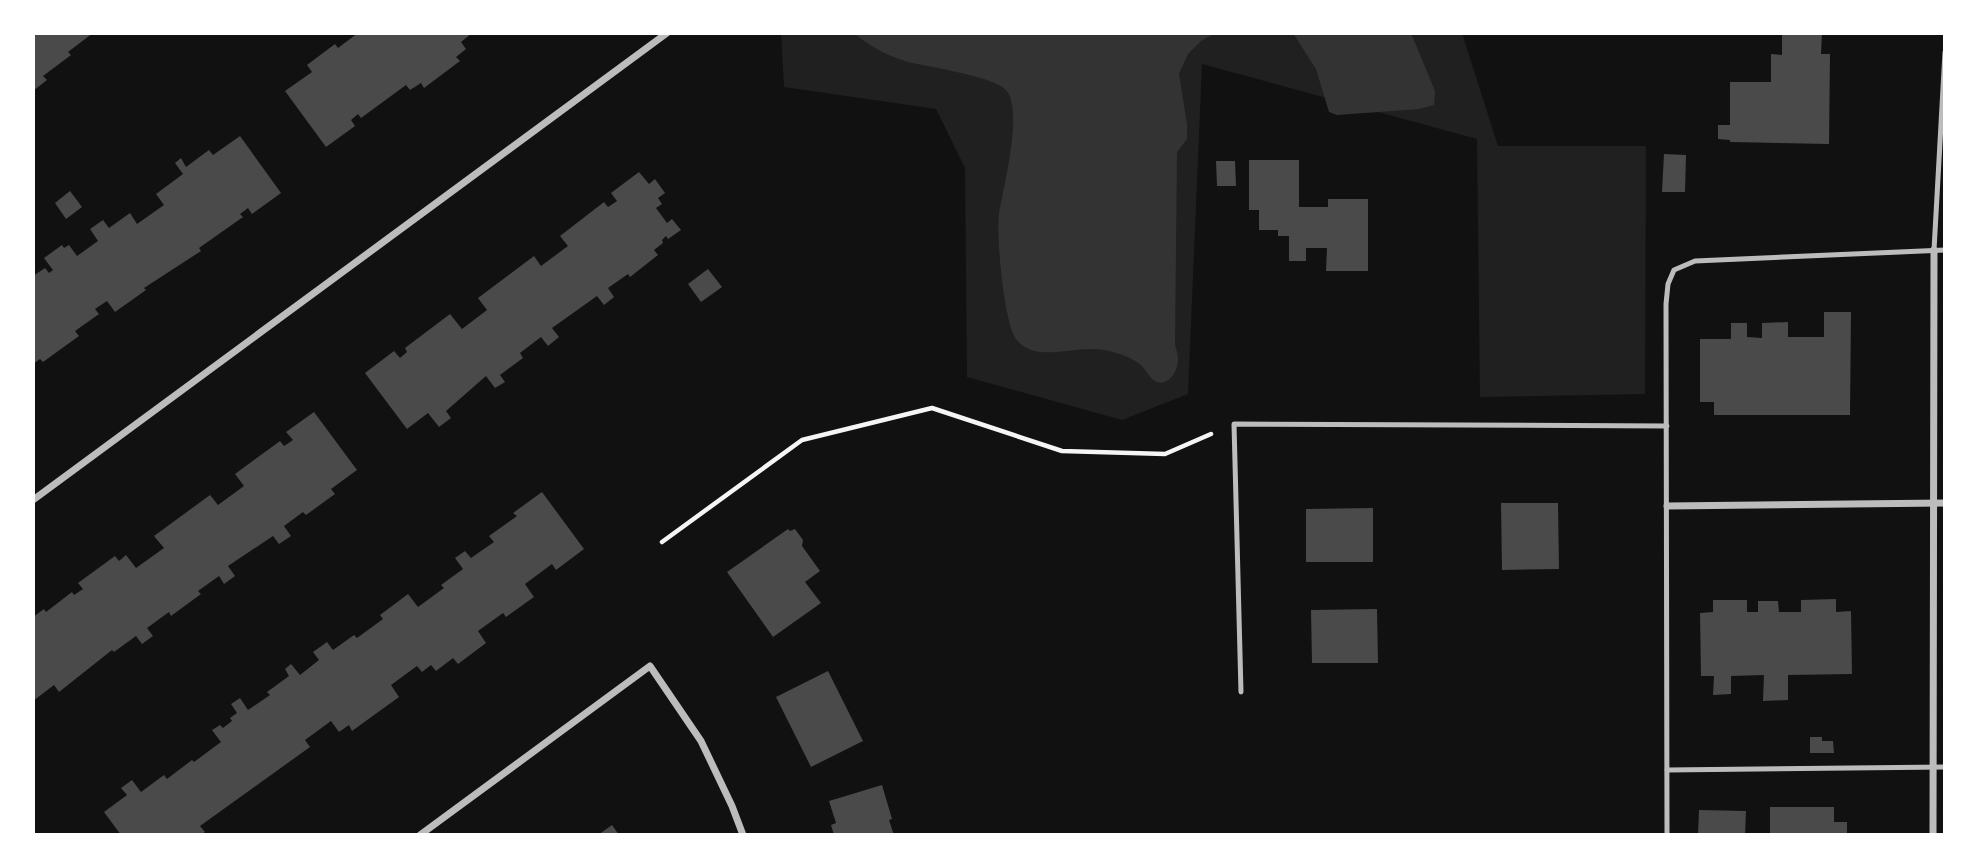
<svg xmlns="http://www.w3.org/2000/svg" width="1978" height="868" viewBox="0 0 1978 868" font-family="'Work Sans',sans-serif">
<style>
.green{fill:#202020}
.water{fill:#333}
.building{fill:#4a4a4a}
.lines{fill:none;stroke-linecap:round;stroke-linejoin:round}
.path{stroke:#f5f5f5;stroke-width:4.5}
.service{stroke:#bcbcbc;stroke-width:5}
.minor{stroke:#bcbcbc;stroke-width:7}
</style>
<rect width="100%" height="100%" fill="#111"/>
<polygon class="green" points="781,33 1462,33 1498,146 1646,146 1645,394 1480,397 1477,139 1202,64 1188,394 1122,420 967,377 965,168 936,109 784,87"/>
<g class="water">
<path d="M 854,33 L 1215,33 L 1201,41 L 1188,54 L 1179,74 L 1187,124 L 1187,139 L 1177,152 L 1175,344 C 1176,349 1178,355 1178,360 C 1178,371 1168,388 1155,381 C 1150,378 1146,370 1141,365 C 1129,355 1107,349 1092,349 C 1068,348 1033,362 1016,339 C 1004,323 996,236 999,214 C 1003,188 1024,111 1006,90 C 994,76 926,67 905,61 C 886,55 869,46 854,33 Z"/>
<polygon points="1293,33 1411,33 1435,91 1434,105 1420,109 1337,115 1329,112 1316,69"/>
</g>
<g class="building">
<polygon points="33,33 75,34 93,33 68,52 71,55 43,76 47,80 33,91"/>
<polygon points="358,33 472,33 461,42 466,49 456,57 460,61 424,88 421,83 410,90 406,85 361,118 358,114 351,120 355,126 326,147 285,91 312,72 307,65 335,44 338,48"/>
<polygon points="1782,33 1822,33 1821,54 1830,54 1829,144 1730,142 1730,140 1718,139 1718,125 1730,125 1730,82 1771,82 1771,54 1782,55"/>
<polygon points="240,136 281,193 252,214 248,208 240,214 243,217 199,248 201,251 144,288 146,290 115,312 107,301 95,309 99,314 75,331 79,336 43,362 40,359 33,364 33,276 45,268 49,273 53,270 44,258 62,245 64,248 69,245 77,256 98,241 90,229 103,220 109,228 130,213 137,224 164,205 156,194 183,174 175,163 181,158 186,167 209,150 213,155"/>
<polygon points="1664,154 1686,155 1685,192 1662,192"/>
<polygon points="1249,160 1299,160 1299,207 1328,207 1328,199 1368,199 1368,271 1326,271 1327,248 1306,248 1306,261 1289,261 1289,236 1278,236 1278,230 1259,230 1259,210 1249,210"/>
<polygon points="1216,161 1235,161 1236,186 1217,186"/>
<polygon points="639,172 649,184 655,179 665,193 658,198 662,204 656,208 667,223 672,219 681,230 668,239 666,236 662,240 663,243 654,250 658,255 630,277 628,274 608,288 614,297 604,305 597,296 552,328 559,337 548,346 541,337 520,353 523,358 500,375 505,382 495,388 486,376 446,411 451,418 439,427 428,413 407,429 365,373 394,351 400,358 407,352 405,348 450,314 462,329 487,310 478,298 534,256 541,266 568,246 560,236 604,202 608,207 617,201 611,193"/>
<polygon points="70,191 82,207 66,219 55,203"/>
<polygon points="708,269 722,287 701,302 688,284"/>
<polygon points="1824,312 1851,312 1850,415 1714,415 1714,402 1700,402 1700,339 1731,339 1731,323 1747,323 1747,337 1762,338 1762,323 1788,322 1788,337 1824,337"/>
<polygon points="314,412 357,470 331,489 335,494 306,515 303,512 284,526 291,536 279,544 273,536 228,566 235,576 224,584 219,576 198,591 201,594 171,616 169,612 147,628 153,636 142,644 136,636 114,652 112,650 59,692 54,685 33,701 33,617 44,609 46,612 72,592 74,595 83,589 78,583 115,556 119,561 126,555 136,568 164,548 154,536 210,495 218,505 244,486 235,474 280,441 284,446 293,440 286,432"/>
<polygon points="542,492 584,549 556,570 552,564 525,584 534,597 506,617 503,613 478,631 486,643 458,664 453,658 436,671 431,665 422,672 417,666 391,685 399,697 352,731 349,725 339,732 331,721 305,740 310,747 200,826 205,832 201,835 121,835 104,812 127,795 121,788 132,780 141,792 164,775 167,779 192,760 194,762 221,742 212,730 220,725 223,728 232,721 230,718 237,713 231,704 240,698 248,710 270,695 267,692 289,676 285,669 291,664 300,675 319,660 313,652 327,642 333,650 354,635 357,638 383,619 380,615 408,594 418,607 444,588 441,585 463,569 455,558 465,551 471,558 494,542 489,536 517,516 513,513"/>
<polygon points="1501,503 1558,503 1559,569 1502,570"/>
<polygon points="1373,508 1373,562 1306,562 1306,509"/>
<polygon points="788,529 790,531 795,529 803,540 802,546 820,571 805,582 821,603 773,637 727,572"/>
<polygon points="1836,599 1836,612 1851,611 1852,674 1788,675 1788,700 1763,701 1764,675 1731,676 1731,694 1713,695 1714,676 1701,676 1700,613 1713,612 1713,600 1747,600 1747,612 1758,612 1758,601 1778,601 1779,612 1801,612 1801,600"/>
<polygon points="1377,609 1378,663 1312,663 1311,610"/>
<polygon points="828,671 863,741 811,767 776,697"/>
<polygon points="1810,737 1822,737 1822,741 1833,741 1834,753 1810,753"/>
<polygon points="882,785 892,819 889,820 894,835 834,835 831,825 836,823 829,801"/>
<polygon points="1770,807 1834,807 1834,822 1847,822 1847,835 1770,835"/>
<polygon points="1699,810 1746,811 1745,835 1698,835"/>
<polygon points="612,825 619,835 598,835"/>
</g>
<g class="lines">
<polyline class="path" points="662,542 802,440 932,408 1062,451 1165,454 1211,434"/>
<g class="service">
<polyline points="1934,250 1945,52"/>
<polyline points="1241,692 1234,424 1667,426"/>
<polyline points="1667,770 1945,767"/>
<polyline points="1667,835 1666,304 1668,284 1674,270 1695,261 1945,250"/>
</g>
<g class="minor">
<polyline points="33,500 667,33"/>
<polyline points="1667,506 1945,503"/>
<polyline points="420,835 650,666 701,741 732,806 743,835"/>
<polyline points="1933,835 1934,250"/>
</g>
</g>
<rect width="1978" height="868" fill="none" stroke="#ffffff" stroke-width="70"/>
</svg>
